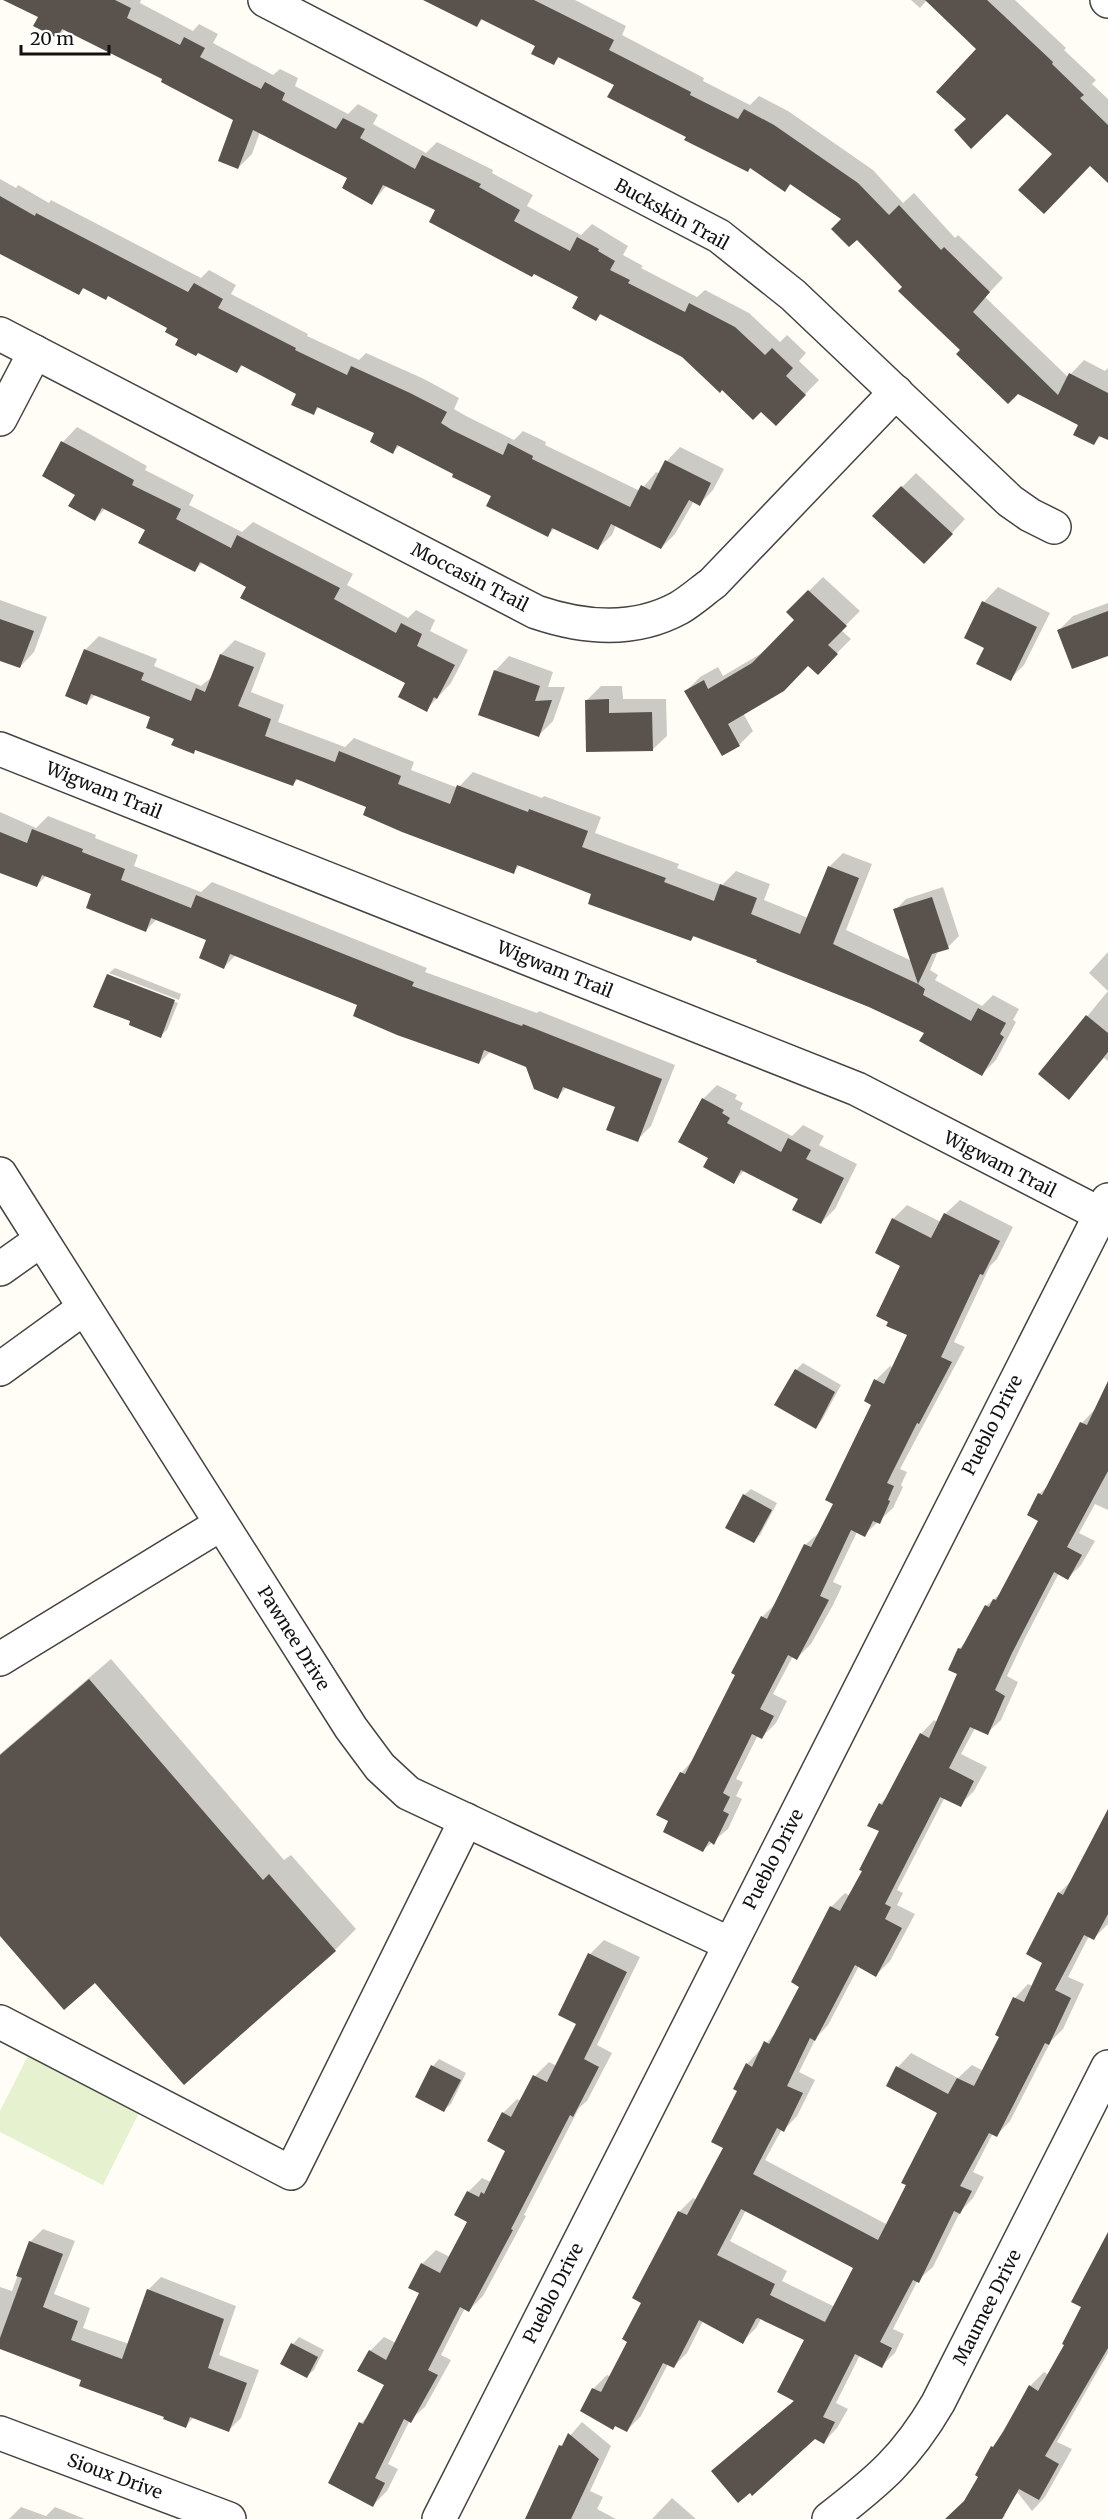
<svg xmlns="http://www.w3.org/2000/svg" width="1108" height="2519" viewBox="0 0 1108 2519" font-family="Merriweather,serif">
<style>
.pitch{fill:#e6f2cf}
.shadow{fill:#0003;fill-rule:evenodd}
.building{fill:#5a524d;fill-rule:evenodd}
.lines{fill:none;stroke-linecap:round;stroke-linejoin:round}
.minor-casing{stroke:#444;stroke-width:36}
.minor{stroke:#fff;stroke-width:33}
.labels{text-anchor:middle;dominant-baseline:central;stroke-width:6;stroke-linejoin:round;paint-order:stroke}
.street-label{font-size:18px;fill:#111;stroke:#fff}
</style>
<rect width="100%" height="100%" fill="#fffdf5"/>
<polygon class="pitch" points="28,2056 139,2113 103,2185 0,2132 0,2111"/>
<g class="shadow">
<polygon points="12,0 141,0 140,3 193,31 199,24 218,34 213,43 273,75 280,69 298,78 295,86 348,114 358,104 378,115 373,124 426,153 437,142 493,170 492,173 533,195 527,206 581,235 592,224 628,246 623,255 643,266 641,268 697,297 705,290 749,313 780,342 787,335 806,353 799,361 819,380 776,424 761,410 722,388 683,355 602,313 596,319 580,297 437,209 387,185 372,203 349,177 260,132 252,154 238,168 235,120 164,79 65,29 57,37 40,17"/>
<polygon points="426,0 575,0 626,26 622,35 704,78 703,81 750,105 759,96 788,111 873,170 903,203 914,193 955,238 958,235 1003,278 985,297 1068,377 1084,360 1105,371 1108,368 1108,438 1102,435 1094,443 1080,424 962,350 843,219 792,183 785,190 751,166 688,136 616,84 560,57 553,64 537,46 484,18 477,25"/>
<polygon points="911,0 1015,0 1066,48 1064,50 1096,80 1092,84 1108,99 1108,181 1091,164 1055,154 1007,112 968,119 978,49 927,0 920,8"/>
<polygon points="0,179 16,188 18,185 49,203 51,200 201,278 209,270 236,285 231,294 308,334 307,336 359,360 366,353 424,379 459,398 454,409 466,416 514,440 523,431 546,442 545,445 640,491 656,472 660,474 667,461 680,447 724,469 713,490 700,504 694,501 675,534 661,548 616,525 612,535 598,548 555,528 548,535 493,496 455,473 400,445 393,452 376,432 320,406 313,414 298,393 243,365 237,371 180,339 169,328 109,294 85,287 79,293 0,252"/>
<polygon points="77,427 147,466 145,470 194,495 189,505 242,532 253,522 353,574 347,585 408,618 416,610 435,620 430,631 468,650 451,683 426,710 407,682 249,586 203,562 195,570 147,530 106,508 95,519 77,494 44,476 63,442"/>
<polygon points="916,473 965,519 938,548 902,487"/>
<polygon points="823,577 860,611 841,630 851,639 818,672 809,664 743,713 753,731 739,745 686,691 700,677 718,667 723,676 767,650 796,620 788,612"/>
<polygon points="998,587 1050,613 1024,665 1010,679 986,647 966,638 984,602"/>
<polygon points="0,600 47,617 34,652 20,667 0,659"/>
<polygon points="1108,603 1108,654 1059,630 1073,616"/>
<polygon points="99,636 157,659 154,666 201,686 213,676 221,654 235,640 266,653 251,692 284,705 278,722 345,747 354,738 414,762 411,770 458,788 473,772 542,798 544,796 601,817 595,833 679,864 677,868 722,885 736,871 770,884 764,900 808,918 829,867 843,853 872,864 846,930 912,961 895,910 906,899 943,887 959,936 948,947 938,951 930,970 938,975 935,980 982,1006 993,995 1019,1009 1013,1020 1016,1022 996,1060 982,1074 926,1032 759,959 695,935 691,940 593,893 520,865 513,872 368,806 299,778 293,784 197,749 193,752 152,716 96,694 87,703 85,650"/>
<polygon points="509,656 553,672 548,687 565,687 553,721 539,735 495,671"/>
<polygon points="601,686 622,686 623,699 666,699 667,736 652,750 587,700"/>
<polygon points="0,812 36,828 48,816 96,835 95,838 138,855 134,866 201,892 212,882 427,968 425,972 537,1013 539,1011 675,1065 651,1126 637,1140 617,1106 567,1087 557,1097 528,1066 491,1051 479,1063 359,1004 237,954 224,967 208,939 157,919 146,930 93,893 47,875 36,886 0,872"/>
<polygon points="1108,952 1108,991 1089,973"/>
<polygon points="115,968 181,994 179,1000 109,973"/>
<polygon points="109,974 109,976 178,1003 167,1030 160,1036 131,1024 132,1021 95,1006"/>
<polygon points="1108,991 1108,1061 1104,1058 1069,1098 1040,1074"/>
<polygon points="717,1085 737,1095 735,1099 743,1103 740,1109 792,1136 803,1125 824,1136 819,1145 857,1164 835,1209 821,1223 800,1198 745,1170 733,1182 710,1157 703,1099"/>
<polygon points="960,1200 1013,1227 997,1259 990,1266 954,1342 965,1347 900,1469 907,1472 901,1485 903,1487 893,1508 864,1535 857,1532 833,1582 842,1586 833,1605 811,1644 797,1658 793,1656 773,1694 787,1701 776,1723 762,1737 758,1735 736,1779 743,1782 736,1796 742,1799 728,1829 703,1850 670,1820 681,1773 693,1760 737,1674 762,1617 776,1603 805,1545 821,1531 835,1503 873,1404 876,1380 890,1366 893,1368 909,1335 902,1265 893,1219 907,1205 941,1222 945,1214"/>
<polygon points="803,1363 841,1385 822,1420 816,1427 796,1370"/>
<path d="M 1108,1385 L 1108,1510 L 1095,1504 L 1079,1533 L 1095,1541 L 1081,1565 L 1068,1578 L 1059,1573 L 1025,1638 L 1007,1676 L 1018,1682 L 1001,1720 L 987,1733 L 975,1728 L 961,1754 L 987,1767 L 974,1791 L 960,1805 L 945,1797 L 897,1890 L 903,1893 L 897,1905 L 915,1914 L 890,1961 L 876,1975 L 859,1966 L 828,2025 L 816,2038 L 799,2072 L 815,2080 L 797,2116 L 784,2130 L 782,2129 L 765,2160 L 888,2225 L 939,2112 L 898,2067 L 911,2053 L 958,2078 L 972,2065 L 984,2071 L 1001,2036 L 1015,1998 L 1028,1984 L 1033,1986 L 1044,1962 L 1059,1893 L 1073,1879 L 1108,1816 L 1108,1924 L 1094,1938 L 1089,1936 L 1068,1977 L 1084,1984 L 1063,2029 L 1051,2041 L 1010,2121 L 997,2135 L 993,2133 L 973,2172 L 984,2177 L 973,2198 L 960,2212 L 933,2267 L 918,2280 L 893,2329 L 904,2334 L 895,2353 L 881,2366 L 860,2355 L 836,2403 L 848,2409 L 837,2428 L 824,2442 L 815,2437 L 713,2471 L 795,2400 L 806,2339 L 762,2317 L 756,2328 L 742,2342 L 703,2321 L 687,2353 L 673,2367 L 668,2364 L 641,2416 L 627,2430 L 617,2425 L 613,2428 L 593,2389 L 607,2375 L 611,2377 L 629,2341 L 679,2212 L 693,2198 L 697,2200 L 725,2148 L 747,2064 L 780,2028 L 801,1986 L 831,1907 L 845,1893 L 850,1896 L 864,1871 L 881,1831 L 880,1804 L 889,1795 L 921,1734 L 934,1720 L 937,1722 L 959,1673 L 959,1649 L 967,1641 L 986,1606 L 1001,1593 L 1040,1521 L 1039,1494 L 1049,1485 L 1082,1423 L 1095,1409 ZM 746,2210 L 855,2267 L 835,2307 L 782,2281 L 787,2271 L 730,2241 Z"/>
<polygon points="751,1489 777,1503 760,1535 754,1541 744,1495"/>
<polygon points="111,1659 284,1860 291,1855 356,1929 335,1950 96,1981 0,1933 0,1754"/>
<polygon points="604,1940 640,1957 597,2045 612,2053 587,2101 579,2108 524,2215 526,2216 483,2296 469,2310 465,2308 441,2355 451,2360 425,2407 410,2420 388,2464 398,2469 387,2491 373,2505 361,2423 372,2412 386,2385 370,2351 384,2337 396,2343 421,2293 422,2264 436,2250 450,2257 469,2221 468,2192 482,2178 491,2182 507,2150 503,2113 517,2099 521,2101 535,2076 549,2062 557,2066 578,2024 590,1954"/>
<polygon points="439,2059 466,2073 451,2104 444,2110 433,2066"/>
<polygon points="43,2229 75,2241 54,2294 90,2308 83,2328 129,2344 148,2290 161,2277 236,2306 219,2355 259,2370 241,2418 229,2430 194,2417 186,2426 83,2379 0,2348 0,2287 12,2291 30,2242"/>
<polygon points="1108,2234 1108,2353 1057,2442 1072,2449 1045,2497 1032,2511 1018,2493 999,2508 1005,2516 1002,2519 946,2519 967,2500 980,2476 977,2474 1030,2386 1044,2372 1049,2375 1066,2344 1083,2306"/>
<polygon points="299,2337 324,2350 314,2370 307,2376 282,2363 293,2344"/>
<polygon points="582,2422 611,2446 590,2491 603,2497 597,2509 616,2519 526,2519 561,2446"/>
<polygon points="672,2498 696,2519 652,2519"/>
<polygon points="21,2507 46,2516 55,2507 85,2519 9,2519"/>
</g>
<g class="building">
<polygon points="3,0 115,0 131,8 127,18 180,45 184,37 205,48 200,57 261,89 265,82 285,93 282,100 336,129 343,118 365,129 360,138 415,169 422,155 481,184 479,187 520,210 514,221 570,251 577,237 599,249 598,251 615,261 610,270 630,280 628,283 685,312 689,303 735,327 765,355 772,348 793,368 786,376 806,395 776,426 761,412 753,420 722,390 720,393 682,357 600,314 596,321 572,308 578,297 534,274 532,277 429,222 435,210 383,185 372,205 342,188 347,178 253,130 238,169 218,161 233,120 161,82 162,79 62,29 57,38 33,26 38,17"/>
<polygon points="423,0 534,0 614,40 609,50 691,92 690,95 738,119 744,109 774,125 858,183 889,215 899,205 941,250 944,247 990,292 973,312 1058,395 1069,373 1108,393 1108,440 1099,436 1094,445 1073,435 1078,425 1018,394 1008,404 956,354 960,350 898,291 902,287 857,240 849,247 831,229 841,219 790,184 785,192 750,168 748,172 684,140 686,137 607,97 614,85 558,57 554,65 531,54 535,46 481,19 477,27"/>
<polygon points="925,0 987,0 1053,62 1052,64 1084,95 1080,98 1108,125 1108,183 1090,166 1044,214 1018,190 1052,154 1007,114 971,149 954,130 966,119 936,92 976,49"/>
<polygon points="0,196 35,216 36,213 188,292 194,283 223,299 218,308 296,348 295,350 347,375 351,366 410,393 447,412 441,423 452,430 503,455 508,443 533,456 532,459 630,507 641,485 650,490 665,460 711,483 700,506 689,500 661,549 611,524 598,550 552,528 548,537 486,506 491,496 452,477 453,474 397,445 393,454 370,442 374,433 317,407 314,415 291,405 296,394 241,365 237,373 198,353 196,356 175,345 178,339 165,332 167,328 108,296 106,300 83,288 79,295 0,254"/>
<polygon points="61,441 134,480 132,485 181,509 176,519 231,548 237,535 340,588 334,599 396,633 401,623 422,634 417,646 455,665 437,699 434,697 427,712 398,697 405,683 240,598 246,587 200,562 195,572 138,543 145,530 102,508 95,521 68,506 75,495 42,476"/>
<polygon points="901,486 953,534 924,564 872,516"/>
<polygon points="808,590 847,626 828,645 838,654 818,675 808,666 784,691 728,724 740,746 722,756 684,691 704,680 708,689 752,663 794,620 786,612"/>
<polygon points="982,601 1037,627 1011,681 976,664 984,648 964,638"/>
<polygon points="1108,611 1108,656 1072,669 1057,630"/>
<polygon points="0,619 34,631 20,668 0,661"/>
<polygon points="84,649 144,673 141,680 191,701 196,688 205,692 220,654 254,667 238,706 271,719 265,736 335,762 339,751 401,776 398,784 450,804 457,785 528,812 529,809 588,831 582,847 666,878 664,882 714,901 720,884 757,898 751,914 800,934 828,866 859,878 833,944 918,984 925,989 923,995 971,1021 978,1008 1006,1023 1000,1034 1004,1037 982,1076 919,1041 924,1033 869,1007 756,962 757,960 693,936 691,941 588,904 591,894 517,865 514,874 402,832 363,815 366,807 296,779 293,786 195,750 194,754 171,745 174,739 146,728 150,717 91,694 87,705 65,696"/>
<polygon points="494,670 540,686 535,701 552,700 539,737 478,715"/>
<polygon points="609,699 609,713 652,712 653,751 586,752 585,700"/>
<polygon points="32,829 83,849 82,852 125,869 121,880 191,908 196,895 414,982 412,986 522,1026 523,1024 662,1079 638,1142 606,1130 615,1107 563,1087 558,1099 534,1089 526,1067 484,1050 479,1064 397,1035 353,1016 357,1005 230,954 224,969 199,958 206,940 151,918 146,932 86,908 91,894 42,875 37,887 0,873 0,832 27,843"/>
<polygon points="932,897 949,949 932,954 918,984 893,909"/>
<polygon points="107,974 175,1000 161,1038 129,1025 130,1021 93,1007"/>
<polygon points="1086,1015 1108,1033 1108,1052 1069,1100 1038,1074"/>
<polygon points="702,1098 724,1110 722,1113 730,1118 727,1123 781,1152 788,1138 811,1150 806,1159 844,1178 821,1224 792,1210 798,1199 741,1170 734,1184 703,1167 708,1158 678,1142"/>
<polygon points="944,1213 1000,1241 983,1275 980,1274 941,1357 952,1362 919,1424 917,1423 887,1483 894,1486 888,1500 890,1501 880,1524 873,1521 865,1537 851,1530 820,1596 829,1600 797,1660 788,1655 760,1709 774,1716 762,1739 752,1734 723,1793 730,1797 723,1811 729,1814 714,1845 709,1841 703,1852 663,1832 668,1821 656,1815 680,1772 685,1774 735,1675 731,1673 761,1616 767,1619 804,1544 811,1547 833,1504 825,1500 871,1405 864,1401 874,1379 884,1384 907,1335 886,1326 888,1322 876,1316 900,1266 875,1253 892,1218 931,1238"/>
<polygon points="795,1369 835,1392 816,1429 774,1405"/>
<path d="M 1108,1381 L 1108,1471 L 1067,1547 L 1082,1555 L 1068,1580 L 1054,1572 L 1012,1653 L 995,1690 L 1005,1696 L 988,1735 L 970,1727 L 949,1768 L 974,1781 L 961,1807 L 940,1797 L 885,1904 L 891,1907 L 885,1919 L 902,1928 L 876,1977 L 855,1965 L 815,2041 L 810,2038 L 787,2086 L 803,2093 L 784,2132 L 777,2128 L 753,2174 L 878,2240 L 906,2185 L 901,2183 L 937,2113 L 886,2086 L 896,2066 L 948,2094 L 957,2078 L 974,2086 L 999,2037 L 995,2035 L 1013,1997 L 1024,2002 L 1042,1963 L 1026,1954 L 1058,1892 L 1063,1895 L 1108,1809 L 1108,1914 L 1094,1940 L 1084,1935 L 1055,1990 L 1071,1998 L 1049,2045 L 1045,2043 L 997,2137 L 989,2133 L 960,2186 L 972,2191 L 960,2214 L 954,2211 L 919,2283 L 913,2280 L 880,2342 L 892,2348 L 882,2368 L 855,2354 L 823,2417 L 835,2422 L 824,2444 L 815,2439 L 752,2496 L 750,2493 L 738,2503 L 711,2471 L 794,2401 L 777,2392 L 804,2340 L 758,2318 L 756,2319 L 743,2344 L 699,2320 L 674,2368 L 663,2363 L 627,2432 L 615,2426 L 613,2430 L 580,2411 L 592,2388 L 601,2392 L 627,2342 L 622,2339 L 641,2303 L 632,2298 L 678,2211 L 687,2215 L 723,2148 L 711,2142 L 737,2091 L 733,2089 L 746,2063 L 752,2067 L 764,2041 L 769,2044 L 799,1987 L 791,1982 L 830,1906 L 840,1911 L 862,1871 L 859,1870 L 879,1831 L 867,1826 L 879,1803 L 882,1805 L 920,1733 L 929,1738 L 957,1674 L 948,1670 L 958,1648 L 961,1649 L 985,1605 L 989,1607 L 993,1599 L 996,1600 L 1038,1521 L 1027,1515 L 1038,1493 L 1042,1495 L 1080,1422 L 1087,1425 ZM 741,2209 L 853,2268 L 825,2322 L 770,2295 L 775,2284 L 717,2255 Z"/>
<polygon points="743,1494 772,1510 754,1543 725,1528"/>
<polygon points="89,1679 263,1880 269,1874 336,1951 184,2085 95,1983 64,2010 0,1936 0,1755"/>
<polygon points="588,1953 627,1972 584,2059 599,2067 573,2117 570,2115 511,2229 513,2230 469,2312 460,2307 428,2370 438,2375 411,2423 404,2419 375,2478 385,2483 373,2507 328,2483 359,2422 363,2424 384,2385 357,2371 369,2350 386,2360 419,2293 408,2288 421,2263 440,2273 467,2222 454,2215 467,2191 479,2197 481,2192 484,2194 505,2151 487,2141 502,2112 511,2117 533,2075 547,2082 576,2024 558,2015"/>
<polygon points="431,2065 461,2080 444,2112 415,2097"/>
<polygon points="1108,2232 1108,2348 1045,2456 1059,2464 1039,2500 1019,2489 1002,2519 945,2519 964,2501 978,2477 975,2475 991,2446 993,2447 1003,2432 1029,2385 1038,2391 1064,2345 1062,2344 1081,2307 1071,2302"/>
<polygon points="29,2241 63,2254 43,2307 78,2321 71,2340 122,2359 147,2289 224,2319 208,2368 247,2383 229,2432 190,2417 186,2428 163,2419 164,2417 79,2386 81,2380 0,2349 0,2338 22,2278 16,2276"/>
<polygon points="291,2343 318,2357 307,2378 280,2364"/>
<polygon points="568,2433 599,2459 571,2519 525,2519 559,2445 562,2446"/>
</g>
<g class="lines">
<defs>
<g id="minor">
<polyline points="265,0 719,236 793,295 1010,501 1030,515 1054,527"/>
<polyline points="1107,0 1108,1"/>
<path d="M 0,334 L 536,612 C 583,628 633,633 679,608 C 691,601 702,591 713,583 L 896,392"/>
<polyline points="0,419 35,352"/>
<polyline points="0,749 857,1089 1100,1214"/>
<polyline points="0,1174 351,1728 380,1767 408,1793 730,1944"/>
<polyline points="0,1269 41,1240"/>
<polyline points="0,1369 84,1308"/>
<polyline points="0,1659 221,1524"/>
<polyline points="0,2022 291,2173 466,1820"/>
<polyline points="0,2433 229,2519"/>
<polyline points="439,2519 1108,1200"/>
<path d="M 829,2519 C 878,2481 906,2458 938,2403 L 1108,2067"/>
</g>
</defs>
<use href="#minor" class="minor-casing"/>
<use href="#minor" class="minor"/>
</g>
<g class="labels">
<g class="street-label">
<text transform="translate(672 214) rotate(29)">Buckskin Trail</text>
<text transform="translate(470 577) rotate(27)">Moccasin Trail</text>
<text transform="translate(104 790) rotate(22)">Wigwam Trail</text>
<text transform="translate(555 969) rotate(22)">Wigwam Trail</text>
<text transform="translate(1000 1164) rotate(27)">Wigwam Trail</text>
<text transform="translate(992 1425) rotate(-63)">Pueblo Drive</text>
<text transform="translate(294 1638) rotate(58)">Pawnee Drive</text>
<text transform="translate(773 1859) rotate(-63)">Pueblo Drive</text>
<text transform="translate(553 2293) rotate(-63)">Pueblo Drive</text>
<text transform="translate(987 2307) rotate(-63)">Maumee Drive</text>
<text transform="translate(115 2476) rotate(20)">Sioux Drive</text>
</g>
</g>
<path d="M21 45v9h88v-9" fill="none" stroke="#111111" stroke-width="3"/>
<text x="30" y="45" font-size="18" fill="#111111" stroke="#ffffff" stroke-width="4.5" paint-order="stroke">20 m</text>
</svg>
